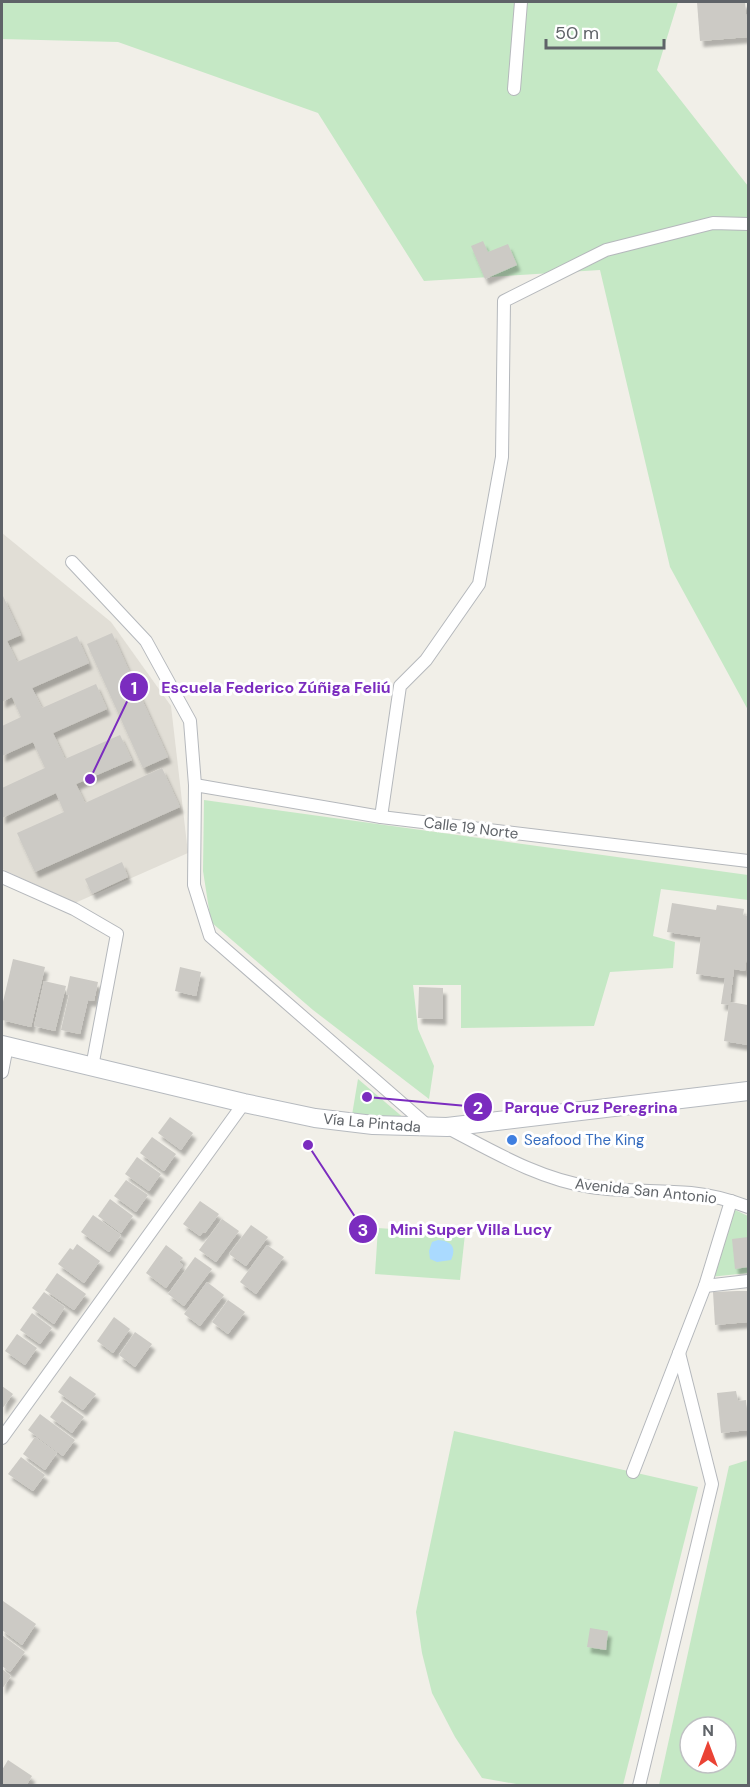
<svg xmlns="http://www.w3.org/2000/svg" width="750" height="1787" viewBox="0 0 750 1787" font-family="'DM Sans',sans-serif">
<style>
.education{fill:#e1ded6}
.green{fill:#c5e8c5;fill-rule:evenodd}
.water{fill:#aadaff}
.building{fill:#cccac5;filter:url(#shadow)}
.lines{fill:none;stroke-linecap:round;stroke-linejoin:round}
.street-casing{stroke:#b5b8bc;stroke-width:14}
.secondary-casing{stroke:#b6babf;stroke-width:20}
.street{stroke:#fff;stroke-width:12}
.secondary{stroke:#fff;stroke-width:18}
.shop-dot{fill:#3f7fe0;stroke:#fff;stroke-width:2}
.labels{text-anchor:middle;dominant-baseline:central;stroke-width:6;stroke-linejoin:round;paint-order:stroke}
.street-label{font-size:15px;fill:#5f6368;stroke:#fff}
.shop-label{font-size:15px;fill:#366cbe;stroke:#fff;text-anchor:start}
.leader{fill:none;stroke:#7b2cbf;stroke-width:2}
.callout-dot{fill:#7b2cbf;stroke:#fff;stroke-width:2}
.mark-label{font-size:18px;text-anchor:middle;font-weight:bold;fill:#fff}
.callout-label{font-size:16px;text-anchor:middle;font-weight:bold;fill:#7b2cbf;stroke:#fff;stroke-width:6;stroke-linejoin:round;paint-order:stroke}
</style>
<defs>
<filter id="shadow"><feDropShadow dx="3.5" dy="6" stdDeviation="1.5" flood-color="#0004"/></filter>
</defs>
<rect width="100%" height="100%" fill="#f1efe8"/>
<polygon class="education" points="2,533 111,622 171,706 188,853 75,903 2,869"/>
<g class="green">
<polygon points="2,2 678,2 657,70 748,186 748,710 670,567 600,270 424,281 318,113 118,42 2,39"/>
<polygon points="204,800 748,875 748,900 661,889 653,936 675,942 673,968 610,972 594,1026 461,1028 461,985 413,985 418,1029 434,1066 429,1099 313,1010 211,922 203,871"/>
<polygon points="358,1079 405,1119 352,1115"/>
<polygon points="733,1209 748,1216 748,1273 710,1277"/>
<polygon points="378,1228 465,1234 460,1280 375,1274"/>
<polygon points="454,1431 698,1487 623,1785 522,1785 482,1778 455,1737 432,1693 422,1653 416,1612"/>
<path d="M 748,1460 L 748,1785 L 659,1785 L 729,1466 ZM 690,1727 L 726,1727 L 726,1763 L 690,1763 Z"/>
</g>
<path class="water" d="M 438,1240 C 451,1241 457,1247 451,1260 L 437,1262 L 430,1259 L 429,1251 L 432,1242 Z"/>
<g class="building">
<polygon points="697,2 745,2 748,37 700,41"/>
<polygon points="483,241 488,252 508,244 517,265 485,279 471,246"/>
<polygon points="3,596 21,635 7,641 17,662 77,636 89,663 32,688 42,708 96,684 107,709 53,733 65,759 120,735 132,760 76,784 85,803 162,768 180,807 35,872 17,833 64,812 56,793 2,818 2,788 45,768 33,742 2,756 2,726 21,717 12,697 2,702 2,597"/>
<polygon points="112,633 168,757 143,768 87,644"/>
<polygon points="122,862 128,877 92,894 85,879"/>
<polygon points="672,903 716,910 717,905 744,909 743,915 748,916 748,946 745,971 734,969 730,1002 748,1005 748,1045 724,1041 729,1005 721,1004 725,978 696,974 701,937 667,932"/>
<polygon points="13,959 45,967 31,1027 2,1020 2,1006"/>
<polygon points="180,967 201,972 196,996 175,991"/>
<polygon points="70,976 98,982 94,1001 88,1000 80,1034 61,1030 69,995 66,995"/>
<polygon points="44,981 66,986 55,1031 34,1026"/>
<polygon points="419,987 443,988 443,1019 418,1018"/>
<polygon points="170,1117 193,1133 181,1150 158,1133"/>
<polygon points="152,1137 176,1154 164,1171 140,1153"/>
<polygon points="137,1157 161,1174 149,1191 125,1174"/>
<polygon points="126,1180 148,1195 136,1212 114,1196"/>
<polygon points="110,1199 133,1216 121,1233 98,1216"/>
<polygon points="200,1201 219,1214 205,1233 203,1232 200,1236 183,1224"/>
<polygon points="93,1215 121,1235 109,1252 81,1232"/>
<polygon points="222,1219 239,1231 216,1262 199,1250"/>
<polygon points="251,1225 268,1237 246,1266 229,1254"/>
<polygon points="748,1237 748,1267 735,1269 732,1239"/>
<polygon points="77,1244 100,1261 84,1283 58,1264 70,1248 73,1250"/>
<polygon points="166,1245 183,1258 179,1262 183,1265 166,1288 146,1273"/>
<polygon points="267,1245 284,1257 256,1294 240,1282"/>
<polygon points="195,1257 212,1269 184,1306 168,1294"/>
<polygon points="57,1273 86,1294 74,1310 45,1290"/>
<polygon points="207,1282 224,1295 200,1326 184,1314"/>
<polygon points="737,1291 748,1291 748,1322 715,1325 713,1292"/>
<polygon points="44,1292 65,1307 54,1324 32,1308"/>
<polygon points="228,1300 245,1312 228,1334 212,1322"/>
<polygon points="32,1313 52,1328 40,1344 20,1330"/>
<polygon points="114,1317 130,1329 113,1353 97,1341"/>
<polygon points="135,1332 152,1344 135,1367 119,1355"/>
<polygon points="17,1334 37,1348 25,1365 5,1351"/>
<polygon points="70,1376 96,1394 83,1410 58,1392"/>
<polygon points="2,1386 13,1394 2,1409"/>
<polygon points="736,1391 738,1401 746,1400 748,1430 721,1433 717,1393"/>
<polygon points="62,1401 84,1417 72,1433 50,1417"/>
<polygon points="40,1414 75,1440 63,1456 28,1430"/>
<polygon points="35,1437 57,1453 45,1470 23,1454"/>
<polygon points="21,1457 45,1475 33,1491 8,1474"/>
<polygon points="3,1601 36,1624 22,1645 2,1630 2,1603"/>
<polygon points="590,1628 608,1631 606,1650 587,1647"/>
<polygon points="2,1635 25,1652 10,1672 2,1666"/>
<polygon points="2,1669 11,1676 2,1689"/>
<polygon points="8,1760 32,1776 26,1786 2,1786 2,1770"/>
</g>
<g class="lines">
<defs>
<g id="street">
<polyline points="514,89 521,2"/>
<polyline points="72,562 146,641 190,721 195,785 194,885 210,936 429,1127"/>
<polyline points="195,785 381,817 748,861"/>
<polyline points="381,817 400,686 426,660 479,584 502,457 504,301 606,250 713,223 748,224"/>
<polyline points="2,877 74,909 117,934 92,1067"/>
<polyline points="2,1072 7,1046"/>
<path d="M 448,1128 C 494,1152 539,1179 591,1187 C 623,1192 658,1190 691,1193 C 711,1195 730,1200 748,1207"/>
<polyline points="705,1286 748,1281"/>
<polyline points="2,1438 244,1103"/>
<polyline points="633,1472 705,1286 731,1201"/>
<polyline points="639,1786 712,1484 679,1353"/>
</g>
<polyline id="secondary" points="2,1045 244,1103 315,1118 373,1125 447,1127 748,1091"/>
</defs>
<use href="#street" class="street-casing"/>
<use href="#secondary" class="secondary-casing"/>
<use href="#street" class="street"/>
<use href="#secondary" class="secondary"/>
</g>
<circle class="shop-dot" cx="512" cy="1140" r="6"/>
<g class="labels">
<g class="street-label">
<text transform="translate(471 828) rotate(7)">Calle 19 Norte</text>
<text transform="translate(372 1123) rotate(5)">Vía La Pintada</text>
<text transform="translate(646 1191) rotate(6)">Avenida San Antonio</text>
</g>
<g class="shop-label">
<text x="524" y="1140">Seafood The King</text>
</g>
</g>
<path class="leader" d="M90 779L134 687M367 1097L478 1107M308 1145L363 1229"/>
<g class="callout-dot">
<circle cx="90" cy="779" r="6"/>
<circle cx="367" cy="1097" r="6"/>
<circle cx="308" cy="1145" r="6"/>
<circle cx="134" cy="687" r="15"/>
<circle cx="478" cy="1107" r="15"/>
<circle cx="363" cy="1229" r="15"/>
</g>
<g class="mark-label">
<text x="134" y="694">1</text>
<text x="478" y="1114">2</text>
<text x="363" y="1236">3</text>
</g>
<g class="callout-label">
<text x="276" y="693">Escuela Federico Zúñiga Feliú</text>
<text x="591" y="1113">Parque Cruz Peregrina</text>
<text x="471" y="1235">Mini Super Villa Lucy</text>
</g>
<rect width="750" height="1787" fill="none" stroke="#5f6368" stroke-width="6"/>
<g transform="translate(708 1745)"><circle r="28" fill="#ffffff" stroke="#bfc1c3" stroke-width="1.5"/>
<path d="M0-4.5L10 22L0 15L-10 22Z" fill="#ea4335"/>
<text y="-9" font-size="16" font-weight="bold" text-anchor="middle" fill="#5f6368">N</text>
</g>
<path d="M546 39v9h118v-9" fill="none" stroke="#5f6368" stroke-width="3"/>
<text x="555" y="39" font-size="18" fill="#5f6368" stroke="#ffffff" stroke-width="4.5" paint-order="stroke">50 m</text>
</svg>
